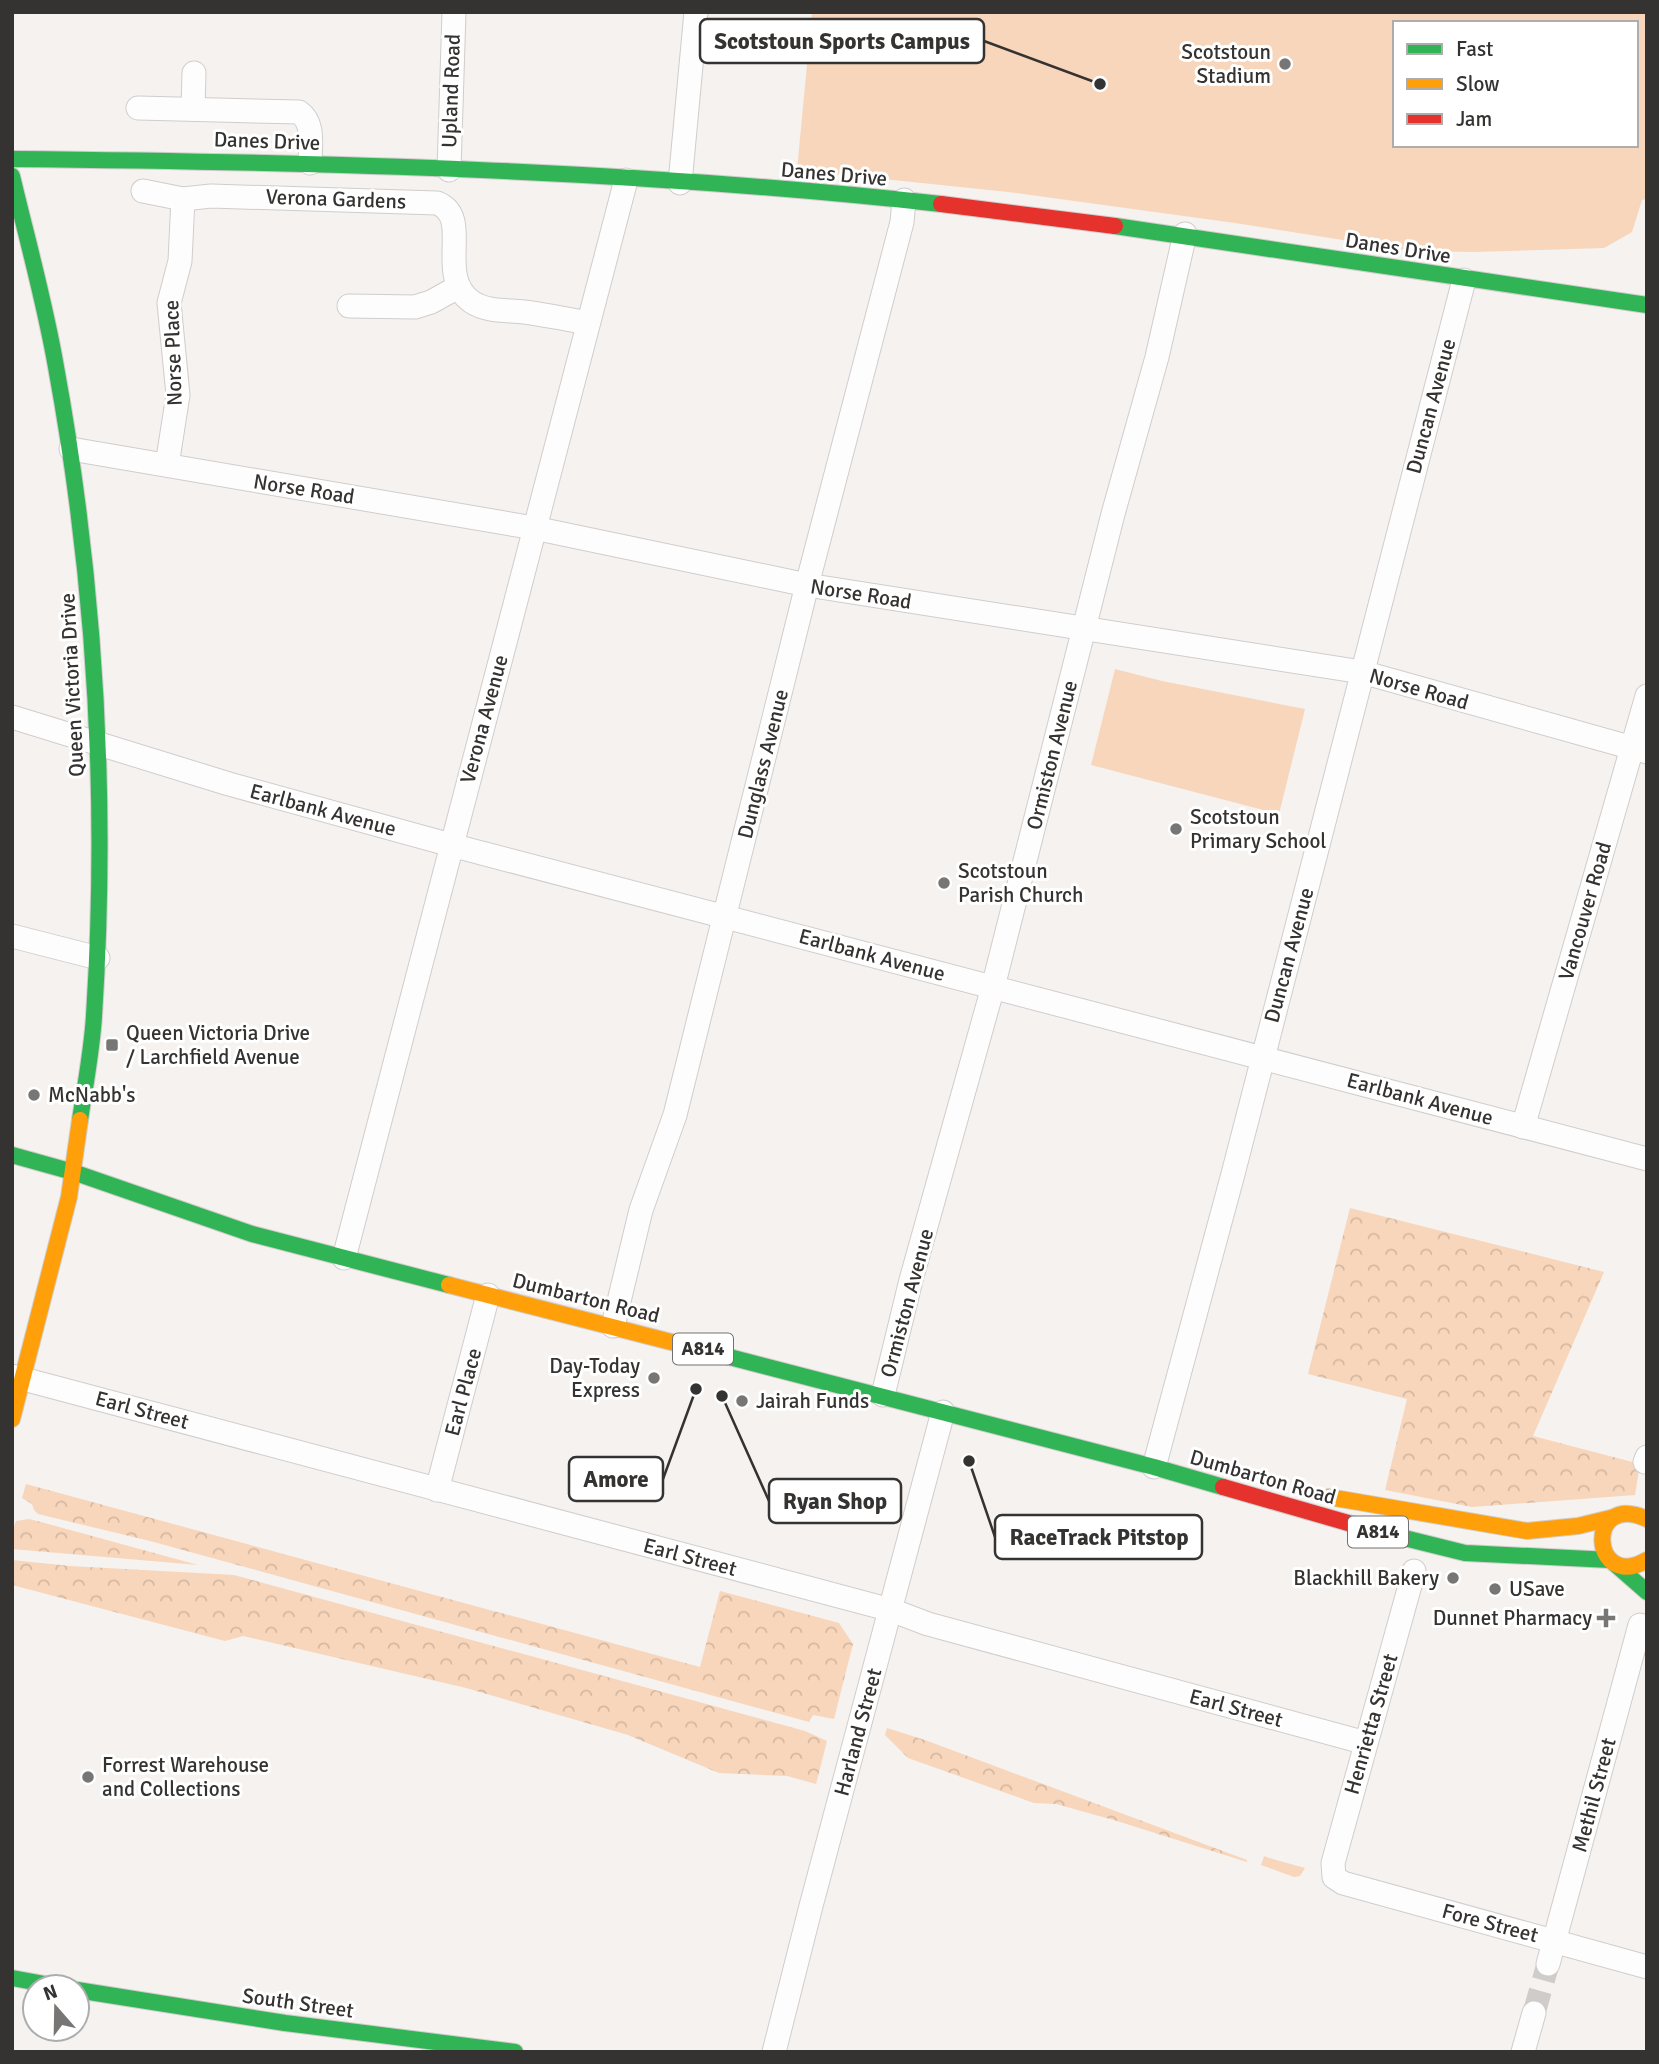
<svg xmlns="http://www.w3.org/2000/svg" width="1659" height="2064" viewBox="0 0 1659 2064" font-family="Signika,sans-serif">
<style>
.green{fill:#f8d6bb;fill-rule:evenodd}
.forest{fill:url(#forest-crowns)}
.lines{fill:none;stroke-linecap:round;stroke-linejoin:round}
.street-tunnel{stroke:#cfccc9;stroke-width:23;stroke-dasharray:23 11;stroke-linecap:butt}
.street-casing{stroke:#d0cdcc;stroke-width:25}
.fast-casing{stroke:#d0cdcc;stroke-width:18}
.slow-casing{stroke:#d0cdcc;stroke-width:18}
.jam-casing{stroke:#d0cdcc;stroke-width:18}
.street{stroke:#fefdfd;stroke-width:23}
.fast{stroke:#30b455;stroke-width:16}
.slow{stroke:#ff9f0a;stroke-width:16}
.jam{stroke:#e5322d;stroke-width:16}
.poi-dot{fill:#787674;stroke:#fff;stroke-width:2.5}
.labels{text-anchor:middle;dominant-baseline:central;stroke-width:6;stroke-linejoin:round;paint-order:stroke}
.shield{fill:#fff;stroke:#727070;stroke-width:2}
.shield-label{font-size:19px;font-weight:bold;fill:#353332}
.poi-label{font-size:21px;fill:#353332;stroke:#fff;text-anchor:start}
.street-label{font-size:21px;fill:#353332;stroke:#fff}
.leader{fill:none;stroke:#353332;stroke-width:2.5}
.callout-dot{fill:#353332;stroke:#fff;stroke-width:2.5}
.callout{fill:#fff;stroke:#353332;stroke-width:2.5}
.callout-label{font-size:23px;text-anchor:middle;font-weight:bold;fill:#353332}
</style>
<defs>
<pattern id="forest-crowns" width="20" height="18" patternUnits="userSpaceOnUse" patternTransform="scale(1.75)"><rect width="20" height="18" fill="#f8d6bb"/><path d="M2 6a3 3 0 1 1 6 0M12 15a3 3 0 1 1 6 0" fill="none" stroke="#d5b8a1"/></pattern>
</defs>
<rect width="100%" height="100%" fill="#f5f2ef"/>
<g class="green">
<path d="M 812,12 L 1647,12 L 1647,199 L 1642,200 L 1632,232 L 1604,248 L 1474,252 L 1412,251 L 1235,223 L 1008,192 L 797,170 ZM 1395,23 L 1636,23 L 1636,145 L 1395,145 Z"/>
<polygon points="1115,669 1162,681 1305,709 1279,814 1091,765"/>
<polygon points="1264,1856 1269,1858 1305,1868 1300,1876 1294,1877 1261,1865"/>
</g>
<g class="forest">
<polygon points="1350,1208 1604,1272 1533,1436 1640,1464 1635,1495 1472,1507 1385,1490 1407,1399 1308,1374"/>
<polygon points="26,1484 700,1667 720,1591 839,1623 853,1644 834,1719 813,1715 809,1722 150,1541 38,1514 34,1510 32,1504 22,1498"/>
<polygon points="29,1519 41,1522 198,1565 12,1549 12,1532 16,1521"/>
<polygon points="12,1560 70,1566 234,1575 805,1731 827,1741 816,1784 787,1776 719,1773 628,1735 466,1688 243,1636 225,1641 12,1585"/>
<polygon points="887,1728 925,1740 1247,1860 1247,1862 1117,1821 1056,1804 1034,1803 908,1758 885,1735"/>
</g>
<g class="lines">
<polyline class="street-tunnel" points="1534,2013 1548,1964"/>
<defs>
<g id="street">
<path d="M 138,108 L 299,112 C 315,123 310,146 310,163"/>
<polyline points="193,109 194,73"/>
<polyline points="449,170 454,12"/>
<polyline points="680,183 696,12"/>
<path d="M 143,191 L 183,199 L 211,196 L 437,203 C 474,217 434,276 472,302 C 487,312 507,310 524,312 C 546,315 567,319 588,323"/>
<polyline points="349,306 415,307 431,302 458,287"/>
<polyline points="71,449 534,528 807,585 1362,672 1647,752"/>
<polyline points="167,465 178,395 169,303 180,261 183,199"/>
<polyline points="12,717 229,784 451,845 1647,1159"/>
<polyline points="12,936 98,958"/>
<polyline points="1523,1127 1647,696"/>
<polyline points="344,1258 626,180"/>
<polyline points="613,1326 641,1210 675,1115 807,585 902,222 904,200"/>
<polyline points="12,1376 891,1610 928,1624 1366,1743"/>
<polyline points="883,1395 911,1280 993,987 1113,514 1157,357 1185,234"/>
<polyline points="1645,1462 1647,1457"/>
<polyline points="1154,1467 1233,1174 1464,280"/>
<polyline points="437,1490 488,1295"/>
<polyline points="1414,1571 1333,1863 1334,1877 1343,1883 1647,1967"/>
<polyline points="1548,1964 1640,1625"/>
<polyline points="774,2052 811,1906 943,1412"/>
<polyline points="1523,2052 1534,2013"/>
</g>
<g id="fast">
<path d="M 12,159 C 322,162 633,170 941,204"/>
<path d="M 12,176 C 27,239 45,303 56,367 C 95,580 108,799 94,1016 C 92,1050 85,1086 80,1120"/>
<polyline points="1115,226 1647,305"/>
<polyline points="12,1155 73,1172 252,1234 449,1285"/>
<polyline points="714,1353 1154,1467 1223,1487"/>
<polyline points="1376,1531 1465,1553 1610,1560"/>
<polyline points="1615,1564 1647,1592"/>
<polyline points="12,1978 61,1987"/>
<polyline points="77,1990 285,2023 515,2052"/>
</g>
<g id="slow">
<polyline points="449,1285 714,1353"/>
<polyline points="12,1419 69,1197 80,1120"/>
<polyline points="1329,1497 1527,1531 1578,1526 1611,1518"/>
<path d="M 1647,1519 C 1584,1490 1591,1593 1647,1560"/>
</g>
<g id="jam">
<polyline points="941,204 1115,226"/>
<polyline points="1223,1487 1376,1531"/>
</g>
</defs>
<use href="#street" class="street-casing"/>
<use href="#fast" class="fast-casing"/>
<use href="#slow" class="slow-casing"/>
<use href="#jam" class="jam-casing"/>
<use href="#street" class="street"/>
<use href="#fast" class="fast"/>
<use href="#slow" class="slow"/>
<use href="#jam" class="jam"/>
</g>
<g class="poi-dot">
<circle cx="1285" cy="64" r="7"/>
<circle cx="1176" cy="829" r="7"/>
<circle cx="944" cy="883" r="7"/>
<rect x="105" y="1038" width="14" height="14" rx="3.5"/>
<circle cx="34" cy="1095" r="7"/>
<circle cx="654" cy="1378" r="7"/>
<circle cx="742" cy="1401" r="7"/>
<circle cx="1453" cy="1578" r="7"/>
<circle cx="1495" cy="1589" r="7"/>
<path d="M1602.5 1607.5h7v7h7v7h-7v7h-7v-7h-7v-7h7z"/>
<circle cx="88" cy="1777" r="7"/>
</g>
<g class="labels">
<g class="shield">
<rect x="673" y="1333.5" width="60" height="31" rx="5"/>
<rect x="1348" y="1516.5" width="60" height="31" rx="5"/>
</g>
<g class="shield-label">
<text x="703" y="1349">A814</text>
<text x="1378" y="1532">A814</text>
</g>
<g class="poi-label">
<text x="1271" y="52" text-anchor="end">Scotstoun<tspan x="1271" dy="24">Stadium</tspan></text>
<text x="1190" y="817">Scotstoun<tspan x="1190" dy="24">Primary School</tspan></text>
<text x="958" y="871">Scotstoun<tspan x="958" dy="24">Parish Church</tspan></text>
<text x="126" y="1033">Queen Victoria Drive<tspan x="126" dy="24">/ Larchfield Avenue</tspan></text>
<text x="48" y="1095">McNabb's</text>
<text x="640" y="1366" text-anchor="end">Day-Today<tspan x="640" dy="24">Express</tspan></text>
<text x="756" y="1401">Jairah Funds</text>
<text x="1439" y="1578" text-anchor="end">Blackhill Bakery</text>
<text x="1509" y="1589">USave</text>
<text x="1592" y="1618" text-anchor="end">Dunnet Pharmacy</text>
<text x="102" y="1765">Forrest Warehouse<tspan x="102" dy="24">and Collections</tspan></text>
</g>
<g class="street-label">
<text transform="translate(451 91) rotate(-88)">Upland Road</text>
<text transform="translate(267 141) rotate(2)">Danes Drive</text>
<text transform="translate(834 174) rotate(5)">Danes Drive</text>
<text transform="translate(336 199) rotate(2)">Verona Gardens</text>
<text transform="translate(1398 248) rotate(9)">Danes Drive</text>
<text transform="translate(173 353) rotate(-92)">Norse Place</text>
<text transform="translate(1431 406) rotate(-75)">Duncan Avenue</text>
<text transform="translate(304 489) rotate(9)">Norse Road</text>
<text transform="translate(861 594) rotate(9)">Norse Road</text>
<text transform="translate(72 685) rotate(-93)">Queen Victoria Drive</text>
<text transform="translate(1419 689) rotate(16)">Norse Road</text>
<text transform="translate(484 719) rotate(-75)">Verona Avenue</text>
<text transform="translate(1052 755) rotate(-76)">Ormiston Avenue</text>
<text transform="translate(763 764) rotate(-76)">Dunglass Avenue</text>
<text transform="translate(323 810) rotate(15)">Earlbank Avenue</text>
<text transform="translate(1585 911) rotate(-74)">Vancouver Road</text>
<text transform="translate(872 955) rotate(15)">Earlbank Avenue</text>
<text transform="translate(1289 955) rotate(-75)">Duncan Avenue</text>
<text transform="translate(1420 1099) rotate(15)">Earlbank Avenue</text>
<text transform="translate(586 1298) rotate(14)">Dumbarton Road</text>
<text transform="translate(907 1303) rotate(-75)">Ormiston Avenue</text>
<text transform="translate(463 1392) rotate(-75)">Earl Place</text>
<text transform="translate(142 1410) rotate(15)">Earl Street</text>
<text transform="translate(1263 1477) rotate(16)">Dumbarton Road</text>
<text transform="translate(690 1557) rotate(15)">Earl Street</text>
<text transform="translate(1236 1708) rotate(15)">Earl Street</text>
<text transform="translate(1371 1724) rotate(-74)">Henrietta Street</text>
<text transform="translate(858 1732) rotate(-75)">Harland Street</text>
<text transform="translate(1594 1795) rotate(-75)">Methil Street</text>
<text transform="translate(1490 1923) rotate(15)">Fore Street</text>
<text transform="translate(298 2003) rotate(8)">South Street</text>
</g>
</g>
<path class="leader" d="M1100 84L984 41M696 1389L663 1479M722 1396L769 1501M969 1461L995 1537"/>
<g class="callout-dot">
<circle cx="1100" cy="84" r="7"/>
<circle cx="696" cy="1389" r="7"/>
<circle cx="722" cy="1396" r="7"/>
<circle cx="969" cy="1461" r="7"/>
</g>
<g class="callout">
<rect x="700" y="19" width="284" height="44" rx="7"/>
<rect x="569" y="1457" width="94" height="44" rx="7"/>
<rect x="769" y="1479" width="132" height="44" rx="7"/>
<rect x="995" y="1515" width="207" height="44" rx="7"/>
</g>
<g class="callout-label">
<text x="842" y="49">Scotstoun Sports Campus</text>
<text x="616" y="1487">Amore</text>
<text x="835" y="1509">Ryan Shop</text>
<text x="1099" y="1545">RaceTrack Pitstop</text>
</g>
<rect width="1659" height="2064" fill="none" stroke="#353332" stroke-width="28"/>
<rect x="1393" y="21" width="245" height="126" fill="#ffffff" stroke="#aeadad" stroke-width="2"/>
<rect x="1407" y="44" width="35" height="10" fill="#30b455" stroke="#aeadad" stroke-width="2"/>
<text x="1456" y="56" font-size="21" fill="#353332">Fast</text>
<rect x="1407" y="79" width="35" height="10" fill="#ff9f0a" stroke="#aeadad" stroke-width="2"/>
<text x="1456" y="91" font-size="21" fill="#353332">Slow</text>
<rect x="1407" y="114" width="35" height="10" fill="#e5322d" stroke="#aeadad" stroke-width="2"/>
<text x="1456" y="126" font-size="21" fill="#353332">Jam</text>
<g transform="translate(56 2008) rotate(340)"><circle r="33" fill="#ffffff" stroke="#aeadad" stroke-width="2"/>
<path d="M0-5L12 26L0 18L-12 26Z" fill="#787674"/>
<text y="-10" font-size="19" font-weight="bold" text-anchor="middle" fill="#353332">N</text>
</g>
</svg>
